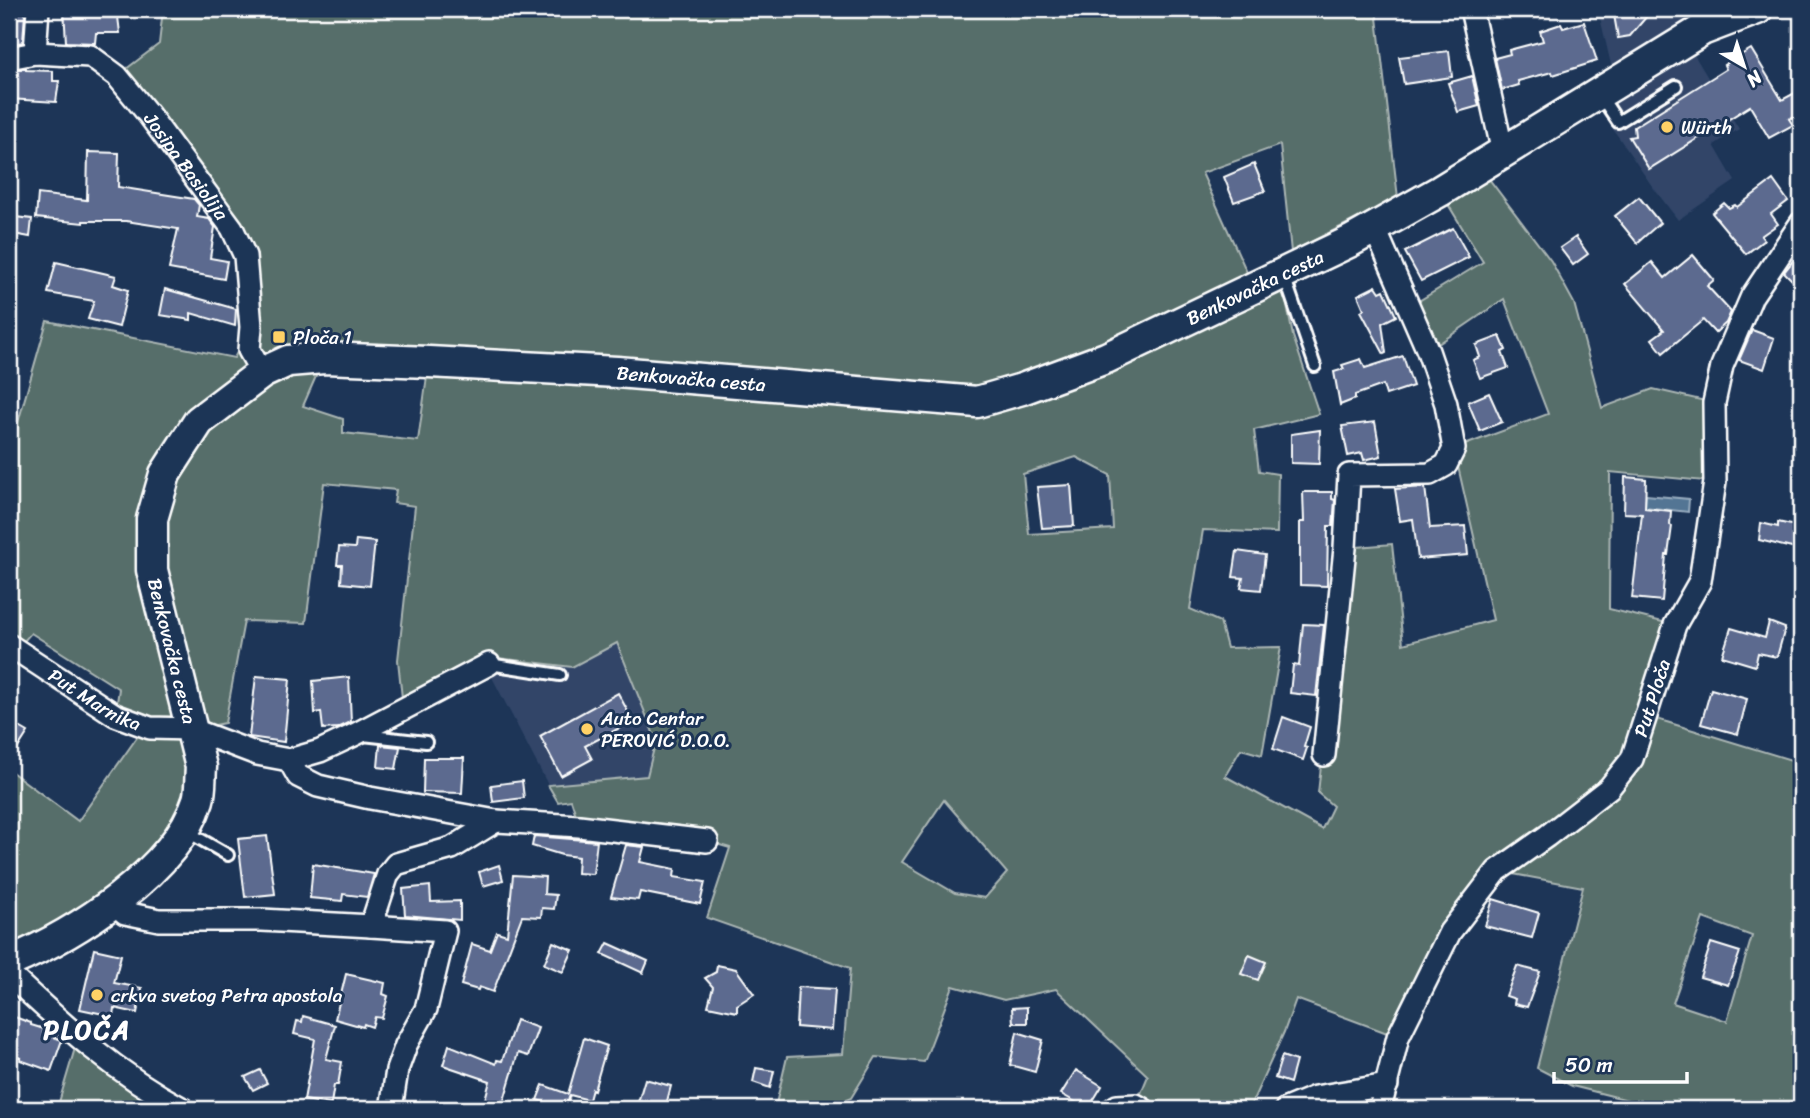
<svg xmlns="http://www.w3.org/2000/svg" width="1810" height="1118" viewBox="0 0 1810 1118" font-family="Sriracha,sans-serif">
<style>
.built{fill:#304568}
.green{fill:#576e6a;stroke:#abb6b4;stroke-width:2;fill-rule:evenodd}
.water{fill:#537594;stroke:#98acbf;stroke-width:2}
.building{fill:#5b6b8f;stroke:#fff;stroke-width:2}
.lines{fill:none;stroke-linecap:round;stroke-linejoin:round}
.lane-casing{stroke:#fff;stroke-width:16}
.street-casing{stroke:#fff;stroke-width:26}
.secondary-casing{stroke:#fff;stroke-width:35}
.lane{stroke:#1d3557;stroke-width:10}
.street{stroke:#1d3557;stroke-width:21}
.secondary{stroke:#1d3557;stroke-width:30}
.poi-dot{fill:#ffd166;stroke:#1d3557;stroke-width:2.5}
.labels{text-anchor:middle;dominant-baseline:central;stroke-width:6;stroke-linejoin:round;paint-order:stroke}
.poi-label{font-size:19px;fill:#fff;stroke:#1d3557;text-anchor:start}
.street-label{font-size:19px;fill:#fff;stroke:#1d3557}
.district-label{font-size:26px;font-weight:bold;letter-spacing:2px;fill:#fff;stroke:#1d3557}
</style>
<rect width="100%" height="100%" fill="#1d3557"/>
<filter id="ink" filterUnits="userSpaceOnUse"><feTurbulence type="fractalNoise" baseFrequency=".0143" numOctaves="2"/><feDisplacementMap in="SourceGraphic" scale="14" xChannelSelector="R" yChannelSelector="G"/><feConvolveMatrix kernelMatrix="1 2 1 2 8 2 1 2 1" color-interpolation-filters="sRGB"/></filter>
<g filter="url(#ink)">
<g class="built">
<polygon points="1598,9 1756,9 1690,48 1739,129 1714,145 1735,181 1678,220 1652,186 1591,97 1615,82"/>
<polygon points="616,643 656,740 647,777 548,785 481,656 572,667"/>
</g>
<g class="green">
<path d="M 163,9 L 1376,9 L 1398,198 L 1291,252 L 1280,145 L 1202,173 L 1254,288 L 1281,276 L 1293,336 L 1319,414 L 1254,430 L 1259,471 L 1278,474 L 1277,533 L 1203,530 L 1190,609 L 1220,622 L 1227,648 L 1281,647 L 1262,755 L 1241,749 L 1225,776 L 1322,829 L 1333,806 L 1318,793 L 1345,548 L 1392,544 L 1403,644 L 1493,620 L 1454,449 L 1548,414 L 1504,299 L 1428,351 L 1409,307 L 1483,262 L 1440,191 L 1480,167 L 1551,261 L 1574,303 L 1602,408 L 1653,389 L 1714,403 L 1715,482 L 1610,472 L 1609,609 L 1675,625 L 1647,716 L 1801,763 L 1801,1109 L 1664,1109 L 1572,1086 L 1537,1068 L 1583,887 L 1497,871 L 1398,1037 L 1296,999 L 1284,1032 L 1249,1109 L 1143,1109 L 1136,1105 L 1148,1076 L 1056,989 L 1004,1000 L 953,986 L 924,1062 L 876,1057 L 851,1098 L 826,1109 L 775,1108 L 787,1057 L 843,1054 L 850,968 L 707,918 L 730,848 L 706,841 L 577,818 L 571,800 L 558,802 L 548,785 L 647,776 L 656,740 L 617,643 L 572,667 L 481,656 L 402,698 L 398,660 L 415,506 L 394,503 L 396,490 L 324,483 L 306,623 L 244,621 L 225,723 L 191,730 L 201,767 L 166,856 L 9,962 L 9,770 L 78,821 L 145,726 L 115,715 L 119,689 L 31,633 L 16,650 L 9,645 L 9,454 L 47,321 L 234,358 L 251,327 L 245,257 L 117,76 L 159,44 ZM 324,358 L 429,362 L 418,441 L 343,433 L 343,419 L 303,406 ZM 1076,457 L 1110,475 L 1113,529 L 1029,534 L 1023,474 ZM 944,800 L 1007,873 L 985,898 L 955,893 L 902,862 ZM 1703,918 L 1752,936 L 1727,1021 L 1673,1003 Z"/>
<polygon points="78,1038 166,1109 57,1109"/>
</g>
<polygon class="water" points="1646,495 1689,499 1688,512 1645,507"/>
<g class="building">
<polygon points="64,9 117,9 120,33 96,33 95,43 66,42"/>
<polygon points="1613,9 1653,9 1630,36 1618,38"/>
<polygon points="9,13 25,13 23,42 9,45"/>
<polygon points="1584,22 1597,61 1553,75 1552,72 1518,81 1519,85 1502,90 1495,58 1510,54 1509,50 1543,41 1540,31 1561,24 1563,28"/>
<polygon points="1751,49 1782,100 1795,93 1801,106 1801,113 1789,119 1793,125 1769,138 1750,106 1649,169 1629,137 1635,136 1634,127 1726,69 1724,65"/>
<polygon points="1449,51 1452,77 1404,84 1399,57"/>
<polygon points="26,68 26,70 53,71 53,81 59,81 56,102 9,99 11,71"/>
<polygon points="1472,76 1479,106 1458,112 1448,83"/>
<polygon points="88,152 119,153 118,187 194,199 199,205 197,217 209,219 215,227 210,258 227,261 224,279 169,269 178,229 126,221 83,221 83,223 36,218 38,194 87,200"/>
<polygon points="1254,164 1265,191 1234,202 1224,177"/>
<polygon points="1773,180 1788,201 1771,214 1778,224 1761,236 1764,240 1746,254 1712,213 1724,203 1729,208 1735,205 1737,207"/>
<polygon points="1639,197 1660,223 1637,243 1615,216"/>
<polygon points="15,217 32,219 30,237 13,234"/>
<polygon points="1453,228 1469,257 1421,281 1405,252"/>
<polygon points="1576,237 1588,254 1573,265 1560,248"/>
<polygon points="1801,251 1801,289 1784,272"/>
<polygon points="1693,255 1714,280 1707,286 1731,312 1726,323 1715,333 1703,320 1663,353 1652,339 1664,330 1625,284 1652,262 1665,278"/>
<polygon points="56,262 116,276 113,285 128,290 119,327 88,319 94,301 48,293"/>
<polygon points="1376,286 1380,292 1384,290 1396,316 1382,323 1386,353 1384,354 1361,311 1364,309 1358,295"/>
<polygon points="165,289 236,309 235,326 191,313 191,320 160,315"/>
<polygon points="1752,330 1774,338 1764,369 1739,360"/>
<polygon points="1500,336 1506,350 1502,352 1508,368 1480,378 1473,360 1480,357 1476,345"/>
<polygon points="1403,356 1413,386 1386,395 1383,385 1355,395 1355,399 1340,405 1334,372 1344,369 1342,365 1361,359 1365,368"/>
<polygon points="1489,393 1502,422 1480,431 1468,402"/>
<polygon points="1375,422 1381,456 1364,460 1362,453 1348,456 1342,426"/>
<polygon points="1320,430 1319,464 1291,463 1291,434"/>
<polygon points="1625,477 1646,479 1645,508 1671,511 1670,525 1672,526 1668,555 1666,555 1662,601 1632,598 1642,514 1624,513"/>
<polygon points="1071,485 1074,526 1042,528 1037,487"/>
<polygon points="1425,487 1430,528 1465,526 1468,555 1418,559 1413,519 1400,521 1395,489"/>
<polygon points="1303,492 1332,492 1332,499 1335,500 1333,526 1328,526 1327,586 1300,585 1300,522 1304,522"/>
<polygon points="1778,522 1800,527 1796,549 1759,540 1761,523 1778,527"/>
<polygon points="356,540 375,542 370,586 341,583 342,565 337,565 339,547 355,548"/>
<polygon points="1237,551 1265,555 1261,590 1241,588 1243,578 1233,577"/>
<polygon points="1769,622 1785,628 1777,657 1758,653 1755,666 1722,656 1731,628 1765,638"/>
<polygon points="1303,624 1324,625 1316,696 1290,693 1293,665 1299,666"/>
<polygon points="256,676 290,679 284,742 249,737"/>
<polygon points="349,677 351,722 338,728 323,729 321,712 315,713 313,681"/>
<polygon points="1711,689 1747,699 1738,734 1701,724"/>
<polygon points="618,693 633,721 585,746 592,759 561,776 540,736"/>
<polygon points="1283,717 1310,727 1304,747 1307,748 1303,760 1273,749"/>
<polygon points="9,721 28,732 9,762"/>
<polygon points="380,745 400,747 396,769 378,767"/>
<polygon points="424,758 464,758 462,793 423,792"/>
<polygon points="522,781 524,798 493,802 491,785"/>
<polygon points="267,836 275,894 245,897 238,839"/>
<polygon points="534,836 597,841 593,874 577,873 578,857 562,855 532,846"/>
<polygon points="626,845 644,847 640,862 675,869 674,877 705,882 700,904 640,892 638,900 611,897"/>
<polygon points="313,864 374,874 367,897 343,894 342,901 310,898"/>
<polygon points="499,865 503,880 483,886 479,872"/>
<polygon points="513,875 545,877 544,894 556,895 554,909 542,908 541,917 522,916 493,992 479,987 478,990 461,985 472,944 490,950 497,932 507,935"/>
<polygon points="430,886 431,902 460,901 460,920 405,915 403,889"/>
<polygon points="1493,899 1539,913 1532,938 1485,926"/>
<polygon points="553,942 573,950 563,972 544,964"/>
<polygon points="608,943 648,961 643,973 602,954"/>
<polygon points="1711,943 1740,952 1728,985 1700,977"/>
<polygon points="94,949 121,955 114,983 142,988 137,1013 114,1008 113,1016 80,1009"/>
<polygon points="1249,955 1266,962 1258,980 1241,974"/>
<polygon points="717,965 736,969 754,994 737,1005 737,1012 708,1006 713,987 705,978 716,972"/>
<polygon points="1517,966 1540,972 1527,1007 1514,1004 1515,999 1506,996"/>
<polygon points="346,974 385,983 383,994 388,996 382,1018 375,1017 372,1027 364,1024 363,1027 335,1019"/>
<polygon points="798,987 835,989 832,1030 796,1027"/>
<polygon points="1027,1007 1027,1023 1013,1023 1012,1008"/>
<polygon points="9,1015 31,1023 31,1025 44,1029 43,1033 62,1040 51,1071 20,1060 21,1058 9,1054"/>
<polygon points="303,1016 335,1025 326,1059 342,1062 338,1085 334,1085 331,1104 304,1100 315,1039 294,1034 297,1021 302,1022"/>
<polygon points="516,1020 538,1028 528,1056 518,1053 502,1107 484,1103 490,1081 443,1065 449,1045 496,1064 497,1060 502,1061"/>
<polygon points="1017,1032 1043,1040 1035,1072 1010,1065"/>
<polygon points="584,1038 607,1046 594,1090 592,1089 589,1100 570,1095 565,1109 537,1100 543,1085 568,1094"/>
<polygon points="1282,1056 1296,1061 1290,1083 1275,1078"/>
<polygon points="756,1068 774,1071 770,1088 753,1082"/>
<polygon points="260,1070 267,1083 253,1090 245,1077"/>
<polygon points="1076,1070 1102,1086 1088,1109 1061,1094"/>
<polygon points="645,1079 671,1086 665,1109 636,1109"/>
</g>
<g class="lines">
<defs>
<g id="lane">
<polyline points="1600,95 1618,122 1676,86"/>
<polyline points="1281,276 1288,287 1315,366"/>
<polyline points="489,664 560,675"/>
<polyline points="363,735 426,742"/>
<polyline points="186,831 228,855"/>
</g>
<g id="street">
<polyline points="1471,9 1503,153"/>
<polyline points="35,53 38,9"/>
<path id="s1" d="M 9,58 L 35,53 L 90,56 L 117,76 L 149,115 L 232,228 L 245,256 L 251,327 L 249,350 L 262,373"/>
<path id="s2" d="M 9,645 L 115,715 L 150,728 L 191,729 L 257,754 L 289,760 L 320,751 L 356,734 L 489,664"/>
<polyline points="1324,755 1345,548 1349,475 1430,474 1446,465 1454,449 1446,404 1428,351 1375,229"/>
<polyline points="289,760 298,776 318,786 370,798 496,821 579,826 707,841"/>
<polyline points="112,902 125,913 159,920 262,920 371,926 388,874 396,864 452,848 496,821"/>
<polyline points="371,926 445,931 426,1009 406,1045 397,1070 391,1109"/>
<path d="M 9,974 C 63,1025 117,1074 183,1109"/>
<polyline points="1113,1109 1117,1106 1136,1105 1143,1109"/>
<polyline points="1286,1109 1315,1097 1387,1085"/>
<path id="s3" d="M 1380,1109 L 1398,1037 L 1450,932 L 1497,871 L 1547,836 L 1609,788 L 1632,759 L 1675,625 L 1700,581 L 1715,482 L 1714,403 L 1722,366 L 1752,296 L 1801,223"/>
</g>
<g id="secondary">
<path id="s4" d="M 9,962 C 74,935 176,871 198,800 C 201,790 200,777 201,767 L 152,570 L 152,519 L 165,474 L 199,421 L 262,373 L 288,361 L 324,358 L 429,362 L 617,372 L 977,402 L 1022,389 L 1106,358 L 1351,241 L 1440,191 L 1702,30 L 1757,9"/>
</g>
</defs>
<use href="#lane" class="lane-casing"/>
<use href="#street" class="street-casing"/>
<use href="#secondary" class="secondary-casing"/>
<use href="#lane" class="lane"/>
<use href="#street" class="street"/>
<use href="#secondary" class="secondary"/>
</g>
</g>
<g class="poi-dot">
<circle cx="1667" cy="127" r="7"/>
<rect x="272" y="330" width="14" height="14" rx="3.5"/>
<circle cx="587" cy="729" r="7"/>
<circle cx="97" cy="995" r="7"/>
</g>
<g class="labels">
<g class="poi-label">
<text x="1681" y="127">Würth</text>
<text x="293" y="337">Ploča 1</text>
<text x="601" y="718">Auto Centar<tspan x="601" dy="22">PEROVIĆ D.O.O.</tspan></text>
<text x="111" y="995">crkva svetog Petra apostola</text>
</g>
<g class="street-label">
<text stroke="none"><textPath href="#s1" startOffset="229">Josipa Basiolija</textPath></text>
<text stroke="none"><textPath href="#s4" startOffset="1752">Benkovačka cesta</textPath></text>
<text stroke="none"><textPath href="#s4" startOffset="1164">Benkovačka cesta</textPath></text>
<text transform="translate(172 651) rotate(76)">Benkovačka cesta</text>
<text stroke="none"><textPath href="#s2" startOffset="102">Put Marnika</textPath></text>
<text stroke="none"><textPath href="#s3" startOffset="509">Put Ploča</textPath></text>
</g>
<g class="district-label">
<text x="87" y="1030">PLOČA</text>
</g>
</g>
<rect width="1810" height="1118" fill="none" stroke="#1d3557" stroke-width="35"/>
<rect x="18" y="18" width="1775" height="1083" fill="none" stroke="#fff" stroke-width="2.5" filter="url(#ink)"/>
<g transform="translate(1744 66) rotate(141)" stroke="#1d3557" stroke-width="5" paint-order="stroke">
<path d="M0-5L12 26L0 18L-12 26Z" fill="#ffffff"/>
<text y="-10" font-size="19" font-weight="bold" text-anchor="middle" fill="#ffffff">N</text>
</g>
<path d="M1554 1072v10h133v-10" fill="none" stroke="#ffffff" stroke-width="3.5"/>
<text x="1565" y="1072" font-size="21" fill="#ffffff" stroke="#1d3557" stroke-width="5" paint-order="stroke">50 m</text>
</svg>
